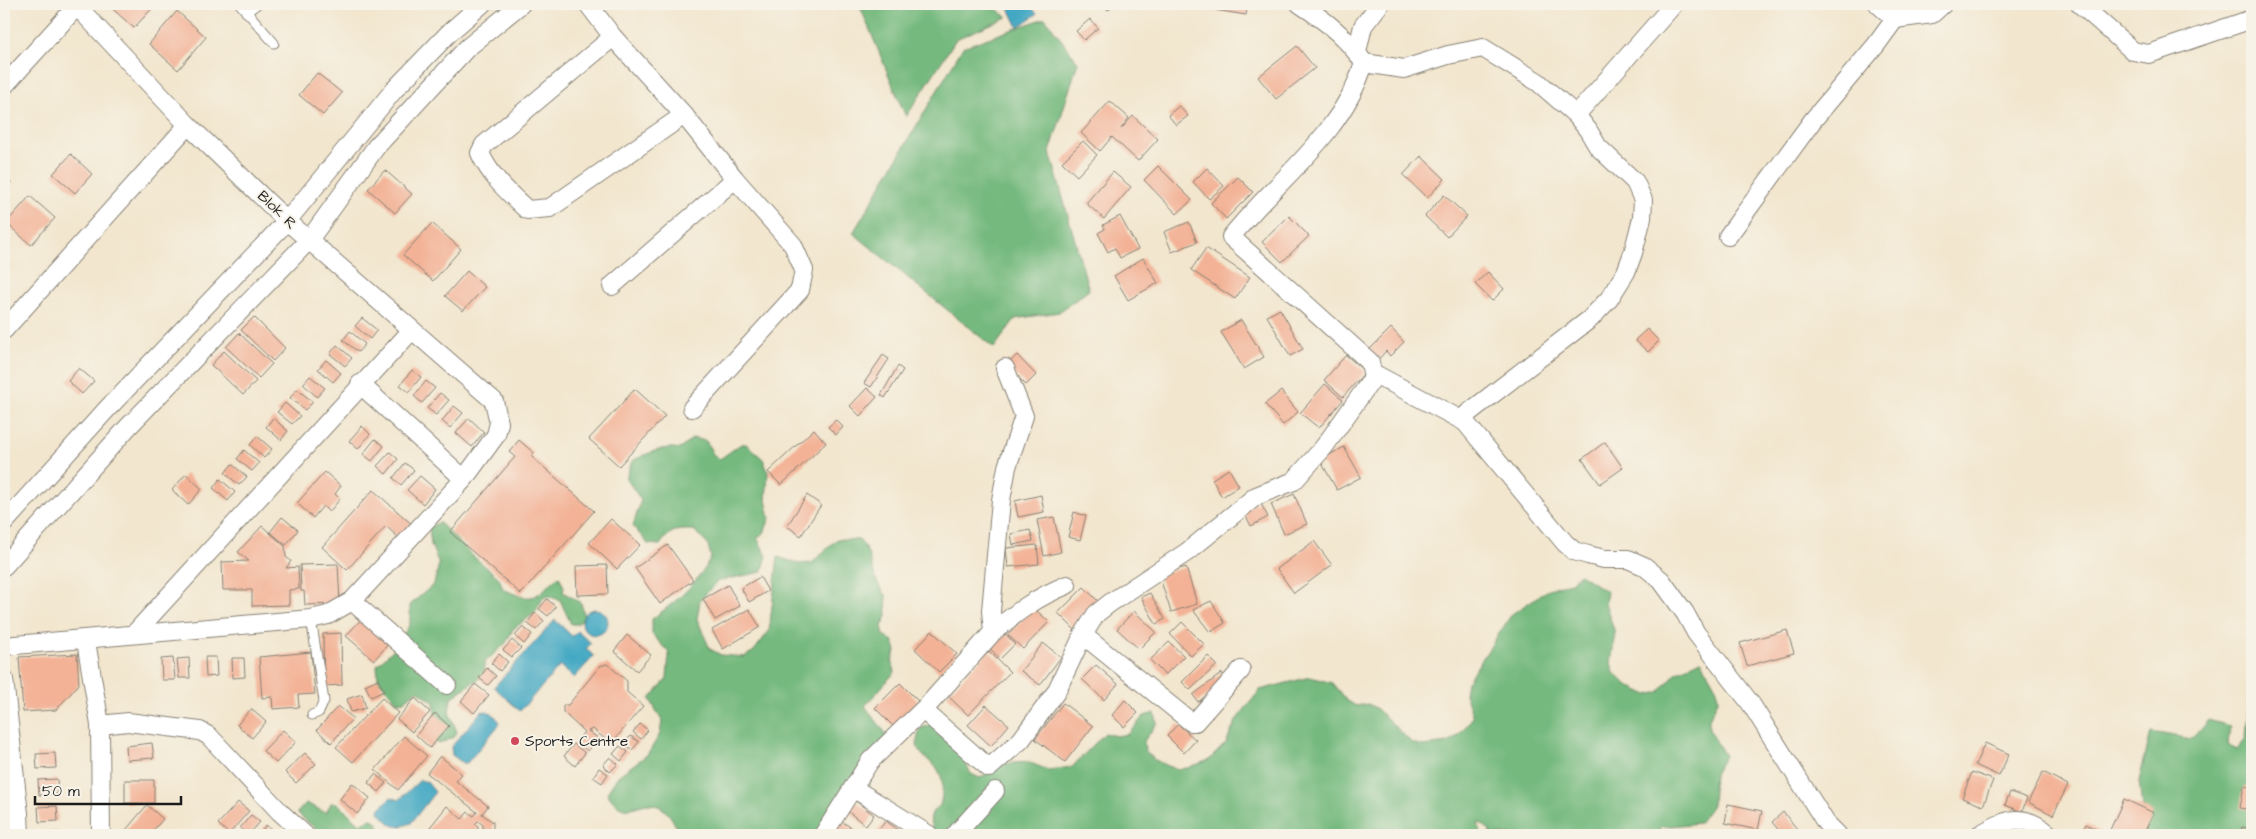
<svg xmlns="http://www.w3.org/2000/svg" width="2256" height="839" viewBox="0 0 2256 839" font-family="'Architects Daughter',sans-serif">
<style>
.forest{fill:#74b97e;stroke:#486a4d}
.water{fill:#43a8c3;stroke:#306270}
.building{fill:#f3b296}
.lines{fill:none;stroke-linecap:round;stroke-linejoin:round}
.lane-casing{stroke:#878175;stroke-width:11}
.street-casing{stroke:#878175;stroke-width:20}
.lane{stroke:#fff;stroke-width:9}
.street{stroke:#fff;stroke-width:18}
.poi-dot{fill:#d1495b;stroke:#f7f3e8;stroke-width:2}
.labels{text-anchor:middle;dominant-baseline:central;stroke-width:4;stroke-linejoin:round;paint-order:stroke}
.street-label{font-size:15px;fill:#1c1c1c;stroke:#f7f3e8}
.poi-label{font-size:15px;fill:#1c1c1c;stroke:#f7f3e8;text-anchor:start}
</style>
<rect width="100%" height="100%" fill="#f7f3e8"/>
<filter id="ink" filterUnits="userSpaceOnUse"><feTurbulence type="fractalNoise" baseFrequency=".02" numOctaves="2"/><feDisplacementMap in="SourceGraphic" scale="10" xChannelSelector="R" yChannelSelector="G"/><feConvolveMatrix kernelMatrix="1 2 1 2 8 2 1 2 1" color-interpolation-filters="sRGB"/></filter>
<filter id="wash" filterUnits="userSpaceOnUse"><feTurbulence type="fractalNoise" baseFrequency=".0096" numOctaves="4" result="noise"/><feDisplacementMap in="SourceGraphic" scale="20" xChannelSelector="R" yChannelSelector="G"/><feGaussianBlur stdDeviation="1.12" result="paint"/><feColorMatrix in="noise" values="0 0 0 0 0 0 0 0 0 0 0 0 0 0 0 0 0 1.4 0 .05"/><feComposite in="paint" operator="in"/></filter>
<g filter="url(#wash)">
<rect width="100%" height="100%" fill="#f2e6ce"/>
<g class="forest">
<polygon points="859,4 990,4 1007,17 956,39 906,117"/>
<polygon points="1045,18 1078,62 1050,152 1089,290 1059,312 1015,319 994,348 853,233 963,47"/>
<path d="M 693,438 L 706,441 L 714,456 L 720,459 L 741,444 L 746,444 L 763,459 L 768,472 L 766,500 L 770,518 L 764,533 L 757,538 L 767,556 L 762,572 L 718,581 L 700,600 L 697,619 L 710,649 L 721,655 L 744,657 L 754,651 L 769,631 L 778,557 L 799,564 L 812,563 L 837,539 L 859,540 C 875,555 870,580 886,595 L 887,616 L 882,626 L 884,636 L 893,641 L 896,651 L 892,661 L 895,672 L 865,706 L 884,731 L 888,740 L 869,776 L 870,787 L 853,799 L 823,835 L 678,835 C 676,821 664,803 648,804 C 641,804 631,810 624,808 C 616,806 611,799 607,793 L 618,776 L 648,754 L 660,734 L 662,721 L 650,699 L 667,679 L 669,653 L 652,634 L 652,619 C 679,599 694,587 711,558 L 708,545 L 694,530 C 675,530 671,529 660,545 L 648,544 L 633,526 L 641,500 L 626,478 L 632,461 C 647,454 663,445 680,449 Z"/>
<path d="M 440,523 L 473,556 L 499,578 L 503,589 C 535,604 534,598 559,576 L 564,587 L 563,592 L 581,603 L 585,618 L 577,624 L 571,624 L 560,600 L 548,596 L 543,598 L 535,613 L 513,629 L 506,643 L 485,662 L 484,675 L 451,698 L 449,712 L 457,732 L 454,737 L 439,744 L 429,738 L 435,713 L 434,702 L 417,690 L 404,701 L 397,702 L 378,679 L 377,665 L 395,648 L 410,624 L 410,605 L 434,584 L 439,564 L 431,545 L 429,526 Z"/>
<path d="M 1580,574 L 1607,592 L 1605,603 L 1615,633 L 1611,663 L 1614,673 L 1629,686 L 1648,695 L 1659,692 L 1677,672 L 1701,660 L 1717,689 L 1718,700 L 1709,719 L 1709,729 L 1725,756 L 1714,774 L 1712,805 L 1699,823 L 1660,827 L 1657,835 L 1599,834 L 1598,835 L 1491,835 L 1489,829 L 1478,822 L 1481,835 L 936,835 C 932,829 928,821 932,813 C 933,810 938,808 940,805 C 942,800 943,786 942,781 C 939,756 906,760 921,728 L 933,724 L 961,754 L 971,774 L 980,778 L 1000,764 L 1028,762 L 1048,770 L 1072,767 L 1105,733 L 1116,736 L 1128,734 L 1144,716 L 1155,713 L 1157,723 L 1144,741 L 1145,751 L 1155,760 L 1175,769 L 1188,768 L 1209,760 L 1226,743 L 1237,719 L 1260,690 L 1310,677 L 1332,683 L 1346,700 L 1356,706 L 1368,704 L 1377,709 L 1412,743 L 1423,746 L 1448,743 L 1459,735 L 1473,717 L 1465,694 L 1467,682 L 1512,614 L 1549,589 L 1571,582 Z"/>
<polygon points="2251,675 2252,835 2145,835 2139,781 2151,732 2192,739 2208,720 2230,726 2228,744 2237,749 2246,738"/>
<polygon points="306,803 326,813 331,803 337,803 360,824 371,819 376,821 384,835 323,835 297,813"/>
</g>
<g class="water">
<polygon points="1007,4 1029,4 1037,14 1018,27"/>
<circle cx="595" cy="622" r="13"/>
<polygon points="555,620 572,636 577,631 591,643 586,649 594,656 574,678 560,666 520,711 494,687"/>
<polygon points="486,711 492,713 500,722 499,725 467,763 463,763 452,755 451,747 481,712"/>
<path d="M 420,780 L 427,782 L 435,792 L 411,823 C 392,831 390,824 379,812 L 380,808 L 391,797 L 399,800 Z"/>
</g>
<g id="blocks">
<g class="building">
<polygon points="107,4 156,4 134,28"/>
<polygon points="1102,4 1113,4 1109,10 1101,6"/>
<polygon points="1216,4 1248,4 1246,15 1215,10"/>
<polygon points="177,11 206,37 178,70 149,44"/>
<polygon points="1090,19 1098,28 1084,40 1076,31"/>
<polygon points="1297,46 1315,68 1276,99 1258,77"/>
<polygon points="317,73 342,93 323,115 299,95"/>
<polygon points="1110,101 1129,118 1121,129 1133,116 1158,139 1138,161 1112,137 1100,151 1081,133"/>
<polygon points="1179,106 1188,116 1176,125 1168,115"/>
<polygon points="1083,141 1097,155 1077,176 1062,162"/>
<polygon points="71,154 92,174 75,193 53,174"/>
<polygon points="1421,156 1445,179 1427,198 1403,175"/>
<polygon points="1158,166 1192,200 1177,214 1144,180"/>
<polygon points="1207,168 1224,186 1209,199 1193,182"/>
<polygon points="385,170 412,194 395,213 368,189"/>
<polygon points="1113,172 1131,187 1104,219 1086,203"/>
<polygon points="4,176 11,182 4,191"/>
<polygon points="1238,177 1253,192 1226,219 1211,203"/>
<polygon points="1444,195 1467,216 1447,237 1425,216"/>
<polygon points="30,196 55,218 31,245 6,223"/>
<polygon points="1120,216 1138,249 1120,258 1115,248 1108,252 1098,233 1105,229 1103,225"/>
<polygon points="1289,216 1309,236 1282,262 1262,242"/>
<polygon points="1189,222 1197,242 1172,252 1164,232"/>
<polygon points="432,223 461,249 433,281 403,255"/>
<polygon points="1206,248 1250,277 1235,299 1191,270"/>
<polygon points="1143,258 1158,283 1128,300 1114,276"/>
<polygon points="467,271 485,287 463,311 445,296"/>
<polygon points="1488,272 1504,289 1492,301 1475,284"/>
<polygon points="1280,309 1303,349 1290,356 1267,316"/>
<polygon points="254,317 285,348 273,361 241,330"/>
<polygon points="362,318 377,330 370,339 355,326"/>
<polygon points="1241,320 1264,357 1244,369 1221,332"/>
<polygon points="1391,328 1404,342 1390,356 1386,351 1376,362 1367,352"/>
<polygon points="1647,329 1659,341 1648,352 1635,340"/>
<polygon points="350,331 365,344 358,352 343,340"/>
<polygon points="239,333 272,364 259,378 226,347"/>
<polygon points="337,345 352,358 345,366 330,354"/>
<polygon points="224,351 256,381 243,395 211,365"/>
<polygon points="883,355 889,359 871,387 864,383"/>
<polygon points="1017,355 1036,375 1026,385 1006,365"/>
<polygon points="1346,355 1365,372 1343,397 1324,380"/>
<polygon points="326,360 341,373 333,382 318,369"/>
<polygon points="898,366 903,370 885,398 881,395"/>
<polygon points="79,368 94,381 82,394 68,381"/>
<polygon points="412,370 421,377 409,392 400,385"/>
<polygon points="310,376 325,388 317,397 303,384"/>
<polygon points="426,381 435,388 422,403 414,396"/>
<polygon points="1325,384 1343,400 1319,428 1300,413"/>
<polygon points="867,388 877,397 860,416 850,406"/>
<polygon points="297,389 313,402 305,410 290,398"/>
<polygon points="635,389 665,416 619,466 589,439"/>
<polygon points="1281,391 1298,412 1283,425 1265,404"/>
<polygon points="440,393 449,400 436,415 427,408"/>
<polygon points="285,403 300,416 292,424 277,412"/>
<polygon points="454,406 463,413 450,428 442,421"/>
<polygon points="273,418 288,431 281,440 266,427"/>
<polygon points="469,418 484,432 472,447 456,433"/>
<polygon points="836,420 843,427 836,435 828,427"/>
<polygon points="362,426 370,434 358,449 349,441"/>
<polygon points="814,429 826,443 781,485 768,472"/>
<polygon points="257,436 272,449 264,458 250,445"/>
<polygon points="375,439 384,446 372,461 363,454"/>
<polygon points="519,440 534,453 531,456 594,511 521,594 450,532 515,457 509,452"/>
<polygon points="1605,442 1623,468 1600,484 1582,459"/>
<polygon points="1344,447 1361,477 1337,490 1320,460"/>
<polygon points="244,450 259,463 252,471 237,459"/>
<polygon points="390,452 398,459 386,474 377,466"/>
<polygon points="405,463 414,470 401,485 393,478"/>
<polygon points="232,464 247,477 239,485 225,473"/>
<polygon points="1229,469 1239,486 1222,497 1212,479"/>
<polygon points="325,472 341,486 335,494 340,499 329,512 323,506 313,518 297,503"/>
<polygon points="186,474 202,489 188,505 172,490"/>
<polygon points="420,476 435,489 423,504 407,490"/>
<polygon points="220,479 235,492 228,501 213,488"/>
<polygon points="373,490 414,526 401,540 386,526 347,570 322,547"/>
<polygon points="1294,494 1307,524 1284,534 1271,504"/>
<polygon points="807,495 821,505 801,536 787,526"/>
<polygon points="1041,495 1044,512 1018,517 1015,501"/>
<polygon points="1260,502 1268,517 1251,526 1243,510"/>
<polygon points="1074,512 1086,516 1080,540 1068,537"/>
<polygon points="282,517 298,530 286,545 270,532"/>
<polygon points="1054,517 1061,552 1044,556 1037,520"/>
<polygon points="611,519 640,545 617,569 589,543"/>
<polygon points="262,526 285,546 286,557 291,561 286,568 298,567 299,589 289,590 289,605 252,606 252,590 223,590 222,562 249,561 238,552"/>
<polygon points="1030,530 1033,541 1013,545 1011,534"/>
<polygon points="1314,541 1332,565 1294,593 1277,569"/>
<polygon points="668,545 693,580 660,604 635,568"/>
<polygon points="1037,545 1039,564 1008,567 1006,548"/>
<polygon points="338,564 340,604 305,605 304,591 301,591 300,565"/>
<polygon points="607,565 608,594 577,595 576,566"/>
<polygon points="1186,567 1197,604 1171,612 1159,575"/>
<polygon points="760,577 768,591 749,602 741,588"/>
<polygon points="728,585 740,606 715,620 703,599"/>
<polygon points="1084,587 1102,605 1076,631 1058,613"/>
<polygon points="1150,593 1165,619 1156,624 1141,597"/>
<polygon points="547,599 556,607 548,616 539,609"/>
<polygon points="1211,601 1225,623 1210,632 1193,610"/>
<polygon points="1034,608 1049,622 1023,649 1008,635"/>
<polygon points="749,609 760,627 723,649 712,630"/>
<polygon points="1134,611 1156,632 1139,649 1117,629"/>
<polygon points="535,613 544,621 536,630 527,623"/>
<polygon points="364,616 392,640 374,660 346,636"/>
<polygon points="1182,622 1204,644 1191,656 1170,634"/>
<polygon points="523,627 532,634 524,644 515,636"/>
<polygon points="1000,628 1015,644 1000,659 985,643"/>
<polygon points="1787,630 1794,653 1747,666 1740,643"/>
<polygon points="932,631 957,654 939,672 915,649"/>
<polygon points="341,633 342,685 324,686 323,634"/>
<polygon points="627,635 651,655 637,671 614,651"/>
<polygon points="512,640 521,648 512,657 503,650"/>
<polygon points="1169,642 1184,656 1165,675 1150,660"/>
<polygon points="1043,643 1061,657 1040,685 1021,671"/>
<polygon points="989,651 1010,672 968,715 947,695"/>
<polygon points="311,652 315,694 298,695 299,707 273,709 272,697 262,698 259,657"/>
<polygon points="77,654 79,684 56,710 23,712 19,657"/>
<polygon points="499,654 508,662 500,671 491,663"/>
<polygon points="1208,656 1217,665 1190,690 1182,682"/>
<polygon points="205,657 216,657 217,676 206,677"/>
<polygon points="173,658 175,680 162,680 161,659"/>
<polygon points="189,658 190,678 179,678 177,659"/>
<polygon points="232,658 244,658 245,677 233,678"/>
<polygon points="607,664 627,681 627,692 643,706 611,744 593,729 588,731 598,738 588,751 576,742 584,732 563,712 563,705 568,705 600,666"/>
<polygon points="1096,665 1118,684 1104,700 1082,679"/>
<polygon points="487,668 496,676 488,685 479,678"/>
<polygon points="1222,673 1227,681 1198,702 1193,695"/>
<polygon points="378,679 384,691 371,697 365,685"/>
<polygon points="900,683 918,701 893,726 875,708"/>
<polygon points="475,684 489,695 474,713 461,701"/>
<polygon points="362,694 366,708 351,712 347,699"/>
<polygon points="382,698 398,713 353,762 336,747"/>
<polygon points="415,698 430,712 412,732 397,719"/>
<polygon points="1125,700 1138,713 1124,727 1112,715"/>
<polygon points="1063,703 1093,726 1065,762 1035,739"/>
<polygon points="986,705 1009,725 991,746 968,725"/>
<polygon points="338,706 353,718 331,743 317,730"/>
<polygon points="251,709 266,722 252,738 237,725"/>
<polygon points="435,713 449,726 430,748 416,735"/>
<polygon points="640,724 648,730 641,739 633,732"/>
<polygon points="1178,724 1196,740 1184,753 1167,736"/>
<polygon points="283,730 296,742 276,763 263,751"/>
<polygon points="404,736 427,756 398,790 375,770"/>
<polygon points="631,736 639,742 632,750 624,743"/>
<polygon points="152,743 154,758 127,760 126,746"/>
<polygon points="1985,743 2009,754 1999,776 1975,765"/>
<polygon points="574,744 585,753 575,766 564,756"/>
<polygon points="620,746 628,752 621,761 613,754"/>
<polygon points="55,753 56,768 37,769 36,754"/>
<polygon points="305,753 316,764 296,783 285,772"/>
<polygon points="440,756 462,774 456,781 488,806 482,814 493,822 493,830 483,829 483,825 478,821 475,824 479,827 472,835 431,835 426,832 447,806 462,819 468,812 474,816 477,812 427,773"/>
<polygon points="610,757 618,764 610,772 603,765"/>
<polygon points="599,768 608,774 602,783 593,777"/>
<polygon points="1972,772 1993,780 1983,806 1962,798"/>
<polygon points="2043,772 2068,785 2053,815 2028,802"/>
<polygon points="375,774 386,783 379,792 368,783"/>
<polygon points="57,779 58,794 39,795 38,780"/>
<rect x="125" y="780" width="29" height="23"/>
<polygon points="352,783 370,798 357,814 340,799"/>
<polygon points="2244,786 2252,787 2252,810 2240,808"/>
<polygon points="2010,792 2027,798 2022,812 2005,805"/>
<polygon points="853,799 874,815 866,826 845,809"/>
<polygon points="2124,799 2154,813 2143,835 2116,835 2109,832"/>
<polygon points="238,802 249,811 229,834 218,824"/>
<polygon points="1728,804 1762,811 1758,830 1725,823"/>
<polygon points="147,805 163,819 149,835 130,835 125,831"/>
<polygon points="57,806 58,821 39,822 38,807"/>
<polygon points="1783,812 1798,830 1792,835 1789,835 1785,831 1781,833 1772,822"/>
<polygon points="251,815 260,822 248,835 240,828"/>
<polygon points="838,819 861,834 860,835 834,835 830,832"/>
<polygon points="886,821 905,835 874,835"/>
<polygon points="2086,824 2107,835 2080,835"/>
<polygon points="266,825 276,833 274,835 258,835"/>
<polygon points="2242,827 2252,829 2252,835 2241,835"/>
<polygon points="59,832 59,835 40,835 40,833"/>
</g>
</g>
</g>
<g filter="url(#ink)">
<use href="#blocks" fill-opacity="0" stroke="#878175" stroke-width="1"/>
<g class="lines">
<defs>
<g id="lane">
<polyline points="240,4 274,43"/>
<polyline points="246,12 257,4"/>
<polyline points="311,619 324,701 319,712 312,715"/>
</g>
<g id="street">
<polyline points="588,4 613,37 684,115 735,179 793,245 804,270 800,290 692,408"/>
<path d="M 1300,4 C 1325,20 1348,38 1364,63 L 1404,69 L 1448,55 L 1483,48 L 1538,82 L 1576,115 L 1588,130 L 1598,147 L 1635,182 L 1643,200 L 1642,218 L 1633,253 L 1626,272 L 1609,299 L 1590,319 L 1467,414 L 1465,422"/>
<polyline points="1878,4 1895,19 1932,14 1943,4"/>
<polyline points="2080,4 2133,51 2149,54 2252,19"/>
<path d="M 613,37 L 484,145 L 480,153 C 490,176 509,193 527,210 L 550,208 L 684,115"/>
<polyline points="1357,52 1363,26 1380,4"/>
<polyline points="4,86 77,6"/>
<polyline points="1576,115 1674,4"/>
<polyline points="1728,236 1813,120 1876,45 1895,19"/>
<polyline points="612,286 735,179"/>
<polyline points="4,330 188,125"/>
<polyline points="1373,373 1465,422 1565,543 1574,551 1588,555 1604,559 1628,559 1644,566 1661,580 1685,613 1696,633 1751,704 1826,823 1838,835"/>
<polyline points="360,384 464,479"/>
<polyline points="4,523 107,409 287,221 394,90 450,32 482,4"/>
<polyline points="4,566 128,427 309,240 376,147 467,48 521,4"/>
<polyline points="352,601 447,685"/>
<path d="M 993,632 C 1018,611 1037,597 1067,585"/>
<polyline points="134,634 412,330"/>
<path d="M 1083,635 L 1096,614 L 1110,603 L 1187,552 L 1256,496 L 1294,481 L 1324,447 L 1373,378 L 1370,362 L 1231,237 C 1276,180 1342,136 1364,63"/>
<polyline points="86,641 100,725 101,835"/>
<polyline points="4,646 311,619 328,615 352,601 464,479 496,435 499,423 494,401 287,221 188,125 75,4"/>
<polyline points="4,679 19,814"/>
<polyline points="923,710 989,768 1021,740 1056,692 1083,635 1191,722 1195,722 1241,670"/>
<polyline points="100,725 128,722 200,731 209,736 280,812 305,835"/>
<polyline points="853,788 929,835"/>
<polyline points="4,799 19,814 20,835"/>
<polyline points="823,835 870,761 929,704 993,632 991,611 1001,500 1007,467 1024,416 1005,368"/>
<polyline points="955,835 995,791"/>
<path d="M 1979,835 C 2008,818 2024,812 2050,835"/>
</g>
</defs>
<use href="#lane" class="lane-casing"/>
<use href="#street" class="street-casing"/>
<use href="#lane" class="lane"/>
<use href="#street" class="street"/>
</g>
</g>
<circle class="poi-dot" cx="515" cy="741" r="5"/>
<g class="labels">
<g class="street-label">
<text transform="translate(277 210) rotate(44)">Blok R</text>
</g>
<g class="poi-label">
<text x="525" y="741">Sports Centre</text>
</g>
</g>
<rect width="2256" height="839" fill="none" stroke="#f7f3e8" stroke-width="20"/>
<path d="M35 796v8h146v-8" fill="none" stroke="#1c1c1c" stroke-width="2.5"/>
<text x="42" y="796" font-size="15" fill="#1c1c1c" stroke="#f7f3e8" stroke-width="4" paint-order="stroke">50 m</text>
</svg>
